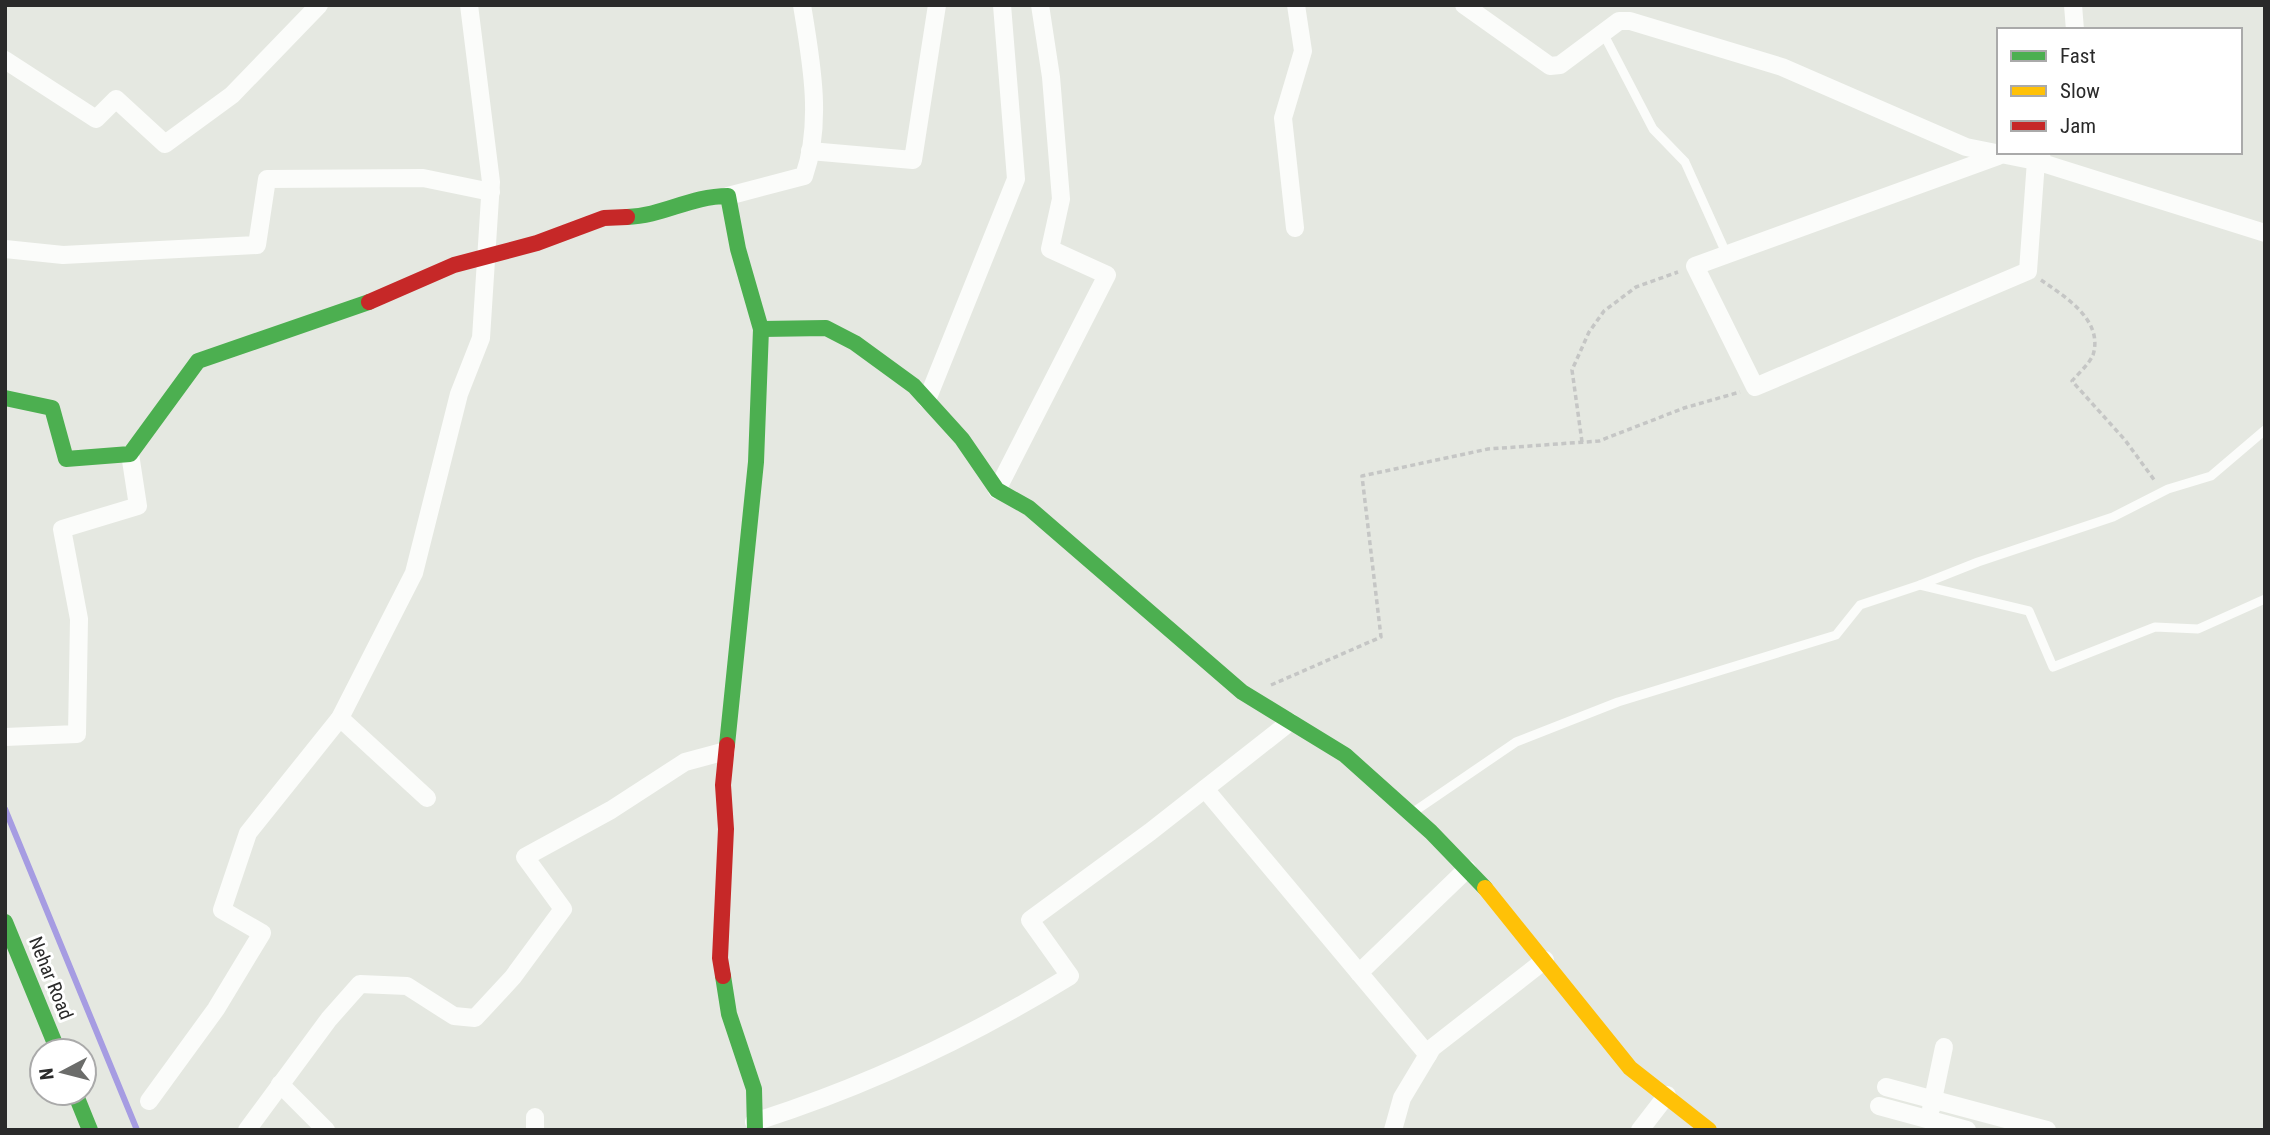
<svg xmlns="http://www.w3.org/2000/svg" width="2270" height="1135" viewBox="0 0 2270 1135" font-family="'Roboto Condensed',sans-serif">
<style>
.lines{fill:none;stroke-linecap:round;stroke-linejoin:round}
.stream{stroke:#a69ce2;stroke-width:6}
.path{stroke:#c5c6c5;stroke-width:3.5;stroke-dasharray:5 3.5;stroke-linecap:butt}
.lane{stroke:#fbfcfa;stroke-width:9}
.street{stroke:#fbfcfa;stroke-width:18}
.fast{stroke:#4caf50;stroke-width:16}
.slow{stroke:#ffc107;stroke-width:16}
.jam{stroke:#c62828;stroke-width:16}
.labels{text-anchor:middle;dominant-baseline:central;stroke-width:6;stroke-linejoin:round;paint-order:stroke}
.street-label{font-size:19px;fill:#2a2a2a;stroke:#fff}
</style>
<rect width="100%" height="100%" fill="#e5e8e1"/>
<g class="lines">
<polyline class="stream" points="5,809 137,1130"/>
<g class="path">
<path d="M 2041,280 C 2064,296 2104,320 2093,355 C 2089,364 2079,373 2072,381 L 2125,440 L 2155,481"/>
<polyline points="1582,442 1572,370 1589,332 1604,311 1636,287 1678,272"/>
<polyline points="1271,685 1381,637 1362,476 1488,449 1599,441 1684,408 1740,392"/>
</g>
<g class="lane">
<polyline points="1603,33 1653,129 1685,162 1727,255"/>
<polyline points="1920,585 1978,562 2113,517 2168,489 2211,476 2265,430"/>
<polyline points="1412,813 1516,742 1618,702 1836,635 1860,605 1920,585 2029,611 2053,667 2155,627 2198,629 2265,599"/>
</g>
<g class="street">
<polyline points="1464,5 1550,66 1560,65 1619,21 1630,21 1782,67 1966,147 2036,161 2265,233"/>
<polyline points="2073,5 2075,30"/>
<polyline points="5,60 96,119 116,99 165,144 232,95 319,5"/>
<polyline points="810,151 913,160 937,5"/>
<polyline points="1998,156 1695,266 1755,387 2028,271 2036,161 2042,152"/>
<path d="M 728,196 L 804,176 C 823,122 811,60 802,5"/>
<polyline points="1295,228 1283,118 1303,51 1296,5"/>
<polyline points="5,249 63,255 257,245 267,179 423,178 491,192"/>
<polyline points="927,400 1016,179 1002,5"/>
<polyline points="997,490 1107,275 1050,249 1061,199 1051,77 1040,5"/>
<polyline points="340,718 427,798"/>
<polyline points="5,737 77,734 79,619 62,529 138,506 130,454"/>
<polyline points="1205,789 1428,1055"/>
<polyline points="1359,973 1467,869"/>
<polyline points="280,1084 326,1130"/>
<polyline points="1886,1087 2047,1130"/>
<polyline points="149,1101 216,1009 262,933 222,910 248,833 340,718 414,573 459,394 481,338 491,182 469,5"/>
<polyline points="1879,1106 1967,1130"/>
<polyline points="1931,1109 1944,1047"/>
<path d="M 754,1122 C 865,1087 971,1037 1070,976 L 1030,920 L 1150,832 L 1290,722"/>
<polyline points="247,1130 329,1019 360,984 407,986 454,1016 475,1018 513,977 563,909 525,857 611,810 685,762 726,751"/>
<polyline points="535,1130 535,1117"/>
<polyline points="1393,1130 1402,1098 1432,1048 1545,960"/>
<polyline points="1640,1130 1667,1095"/>
</g>
<g class="fast">
<path d="M 627,217 C 663,216 690,196 728,196 L 738,249 L 761,329 L 756,462 L 727,745"/>
<polyline points="761,329 826,328 855,343 914,386 962,439 997,490 1029,508 1242,692 1345,755 1431,832 1485,888"/>
<polyline points="5,398 52,408 66,459 130,454 198,361 369,302"/>
<polyline points="5,922 58,1051"/>
<polyline points="723,976 729,1014 754,1089 755,1130"/>
<polyline points="75,1093 90,1130"/>
</g>
<polyline class="slow" points="1485,888 1630,1068 1709,1130"/>
<g class="jam">
<polyline points="369,302 454,265 537,243 604,218 627,217"/>
<polyline points="723,976 720,958 726,829 723,785 727,745"/>
</g>
</g>
<g class="labels">
<g class="street-label">
<text transform="translate(51 978) rotate(68)">Nehar Road</text>
</g>
</g>
<rect width="2270" height="1135" fill="none" stroke="#2a2a2a" stroke-width="14"/>
<rect x="1997" y="28" width="245" height="126" fill="#ffffff" stroke="#aaaaaa" stroke-width="2"/>
<rect x="2011" y="51" width="35" height="10" fill="#4caf50" stroke="#aaaaaa" stroke-width="2"/>
<text x="2060" y="63" font-size="21" fill="#2a2a2a">Fast</text>
<rect x="2011" y="86" width="35" height="10" fill="#ffc107" stroke="#aaaaaa" stroke-width="2"/>
<text x="2060" y="98" font-size="21" fill="#2a2a2a">Slow</text>
<rect x="2011" y="121" width="35" height="10" fill="#c62828" stroke="#aaaaaa" stroke-width="2"/>
<text x="2060" y="133" font-size="21" fill="#2a2a2a">Jam</text>
<g transform="translate(63 1072) rotate(263)"><circle r="33" fill="#ffffff" stroke="#aaaaaa" stroke-width="2"/>
<path d="M0-5L12 26L0 18L-12 26Z" fill="#6b6c6a"/>
<text y="-10" font-size="19" font-weight="bold" text-anchor="middle" fill="#2a2a2a">N</text>
</g>
</svg>
